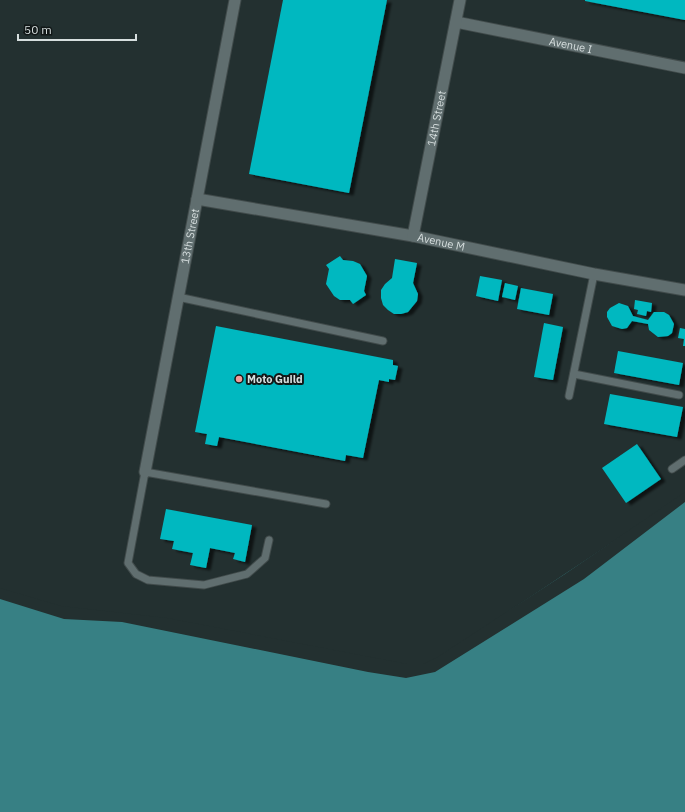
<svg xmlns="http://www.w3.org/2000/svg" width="685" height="812" viewBox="0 0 685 812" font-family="'IBM Plex Sans',sans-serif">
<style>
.water{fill:#378084}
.pier{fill:#233030}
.building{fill:#06b8c0;filter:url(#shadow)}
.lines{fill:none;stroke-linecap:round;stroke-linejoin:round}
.service-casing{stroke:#414b4b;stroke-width:9}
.minor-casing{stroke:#414b4b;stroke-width:13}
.service{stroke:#606e6f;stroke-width:7}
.minor{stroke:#606e6f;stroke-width:11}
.poi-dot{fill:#f59b9a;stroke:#111717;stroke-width:1.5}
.labels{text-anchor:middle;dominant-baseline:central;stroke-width:4;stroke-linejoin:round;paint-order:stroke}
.street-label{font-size:11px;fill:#d6dede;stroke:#111717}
.poi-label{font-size:11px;font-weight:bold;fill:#d6dede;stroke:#111717;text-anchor:start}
</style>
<defs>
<filter id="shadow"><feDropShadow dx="4.5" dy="2.5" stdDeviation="1" flood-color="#0009"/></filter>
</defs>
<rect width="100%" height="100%" fill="#233030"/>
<polygon class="water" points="685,494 685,812 0,812 0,590 60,608 406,666 423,666 437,659"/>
<polygon class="pier" points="685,492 685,502 584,579 435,672 406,678 368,672 122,622 64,619 0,599 0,588 61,606 167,618 407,664 423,664 436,658 565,574"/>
<g class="building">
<polygon points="283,0 387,0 349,193 249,174"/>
<polygon points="585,0 685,0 685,20 585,1"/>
<polygon points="340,256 343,260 353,261 360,264 367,276 364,291 366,295 353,304 350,300 340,300 334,296 326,284 329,269 326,265"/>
<polygon points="395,259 417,263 413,283 418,294 417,301 408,312 401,314 394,314 388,310 383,305 381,298 381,290 385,284 392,278"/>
<polygon points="480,276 502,280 498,301 476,296"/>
<polygon points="505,283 518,286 515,300 502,297"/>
<polygon points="521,288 553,294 549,315 517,309"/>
<polygon points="635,300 652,303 651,312 647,311 646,316 637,314 638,310 634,309"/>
<polygon points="619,303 628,306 633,316 648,320 654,312 664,312 669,315 674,324 672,333 668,336 658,337 649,330 648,324 632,321 627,328 622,329 612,326 607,317 607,312 610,308"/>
<polygon points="544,323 563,327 553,380 534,377"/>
<polygon points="216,326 393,360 393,365 398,366 395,380 389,379 389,382 379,380 363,458 346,455 345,461 219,437 217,446 205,444 207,434 195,432"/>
<polygon points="680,328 685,329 685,346 683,346 684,339 678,338"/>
<polygon points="618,351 683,363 679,385 614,373"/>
<polygon points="610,394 683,407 677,437 604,424"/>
<polygon points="637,444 661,479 626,503 602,468"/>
<polygon points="166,509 252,525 245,562 233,559 235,553 210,548 206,568 190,565 193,553 172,549 174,541 160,539"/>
</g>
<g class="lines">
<defs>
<g id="service">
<polyline points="178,297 383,341"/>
<polyline points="574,374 679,395"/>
<polyline points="569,396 594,274"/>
<polyline points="672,469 685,460"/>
<polyline points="269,540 265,558 247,574 204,585 148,580 136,574 128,563 145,472 326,504"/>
</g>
<g id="minor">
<path id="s1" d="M 456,22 L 685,68"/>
<path id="s2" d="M 197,199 L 413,236 L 594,274 L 685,290"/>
<path id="s3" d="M 413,236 L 460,0"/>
<path id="s4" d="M 145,472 L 235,0"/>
</g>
</defs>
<use href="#service" class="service-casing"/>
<use href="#minor" class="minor-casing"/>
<use href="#service" class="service"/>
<use href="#minor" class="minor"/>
</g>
<circle class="poi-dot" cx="239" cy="379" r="4"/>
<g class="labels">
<g class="street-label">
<text stroke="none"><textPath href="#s1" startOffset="117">Avenue I</textPath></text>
<text stroke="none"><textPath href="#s3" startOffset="120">14th Street</textPath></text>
<text stroke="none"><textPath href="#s4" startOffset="240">13th Street</textPath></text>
<text stroke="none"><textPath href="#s2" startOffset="248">Avenue M</textPath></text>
</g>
<g class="poi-label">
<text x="247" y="379">Moto Guild</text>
</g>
</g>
<path d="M18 34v6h118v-6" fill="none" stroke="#d6dede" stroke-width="2"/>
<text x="24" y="34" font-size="12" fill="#d6dede" stroke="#111717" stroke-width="3" paint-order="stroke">50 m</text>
</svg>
